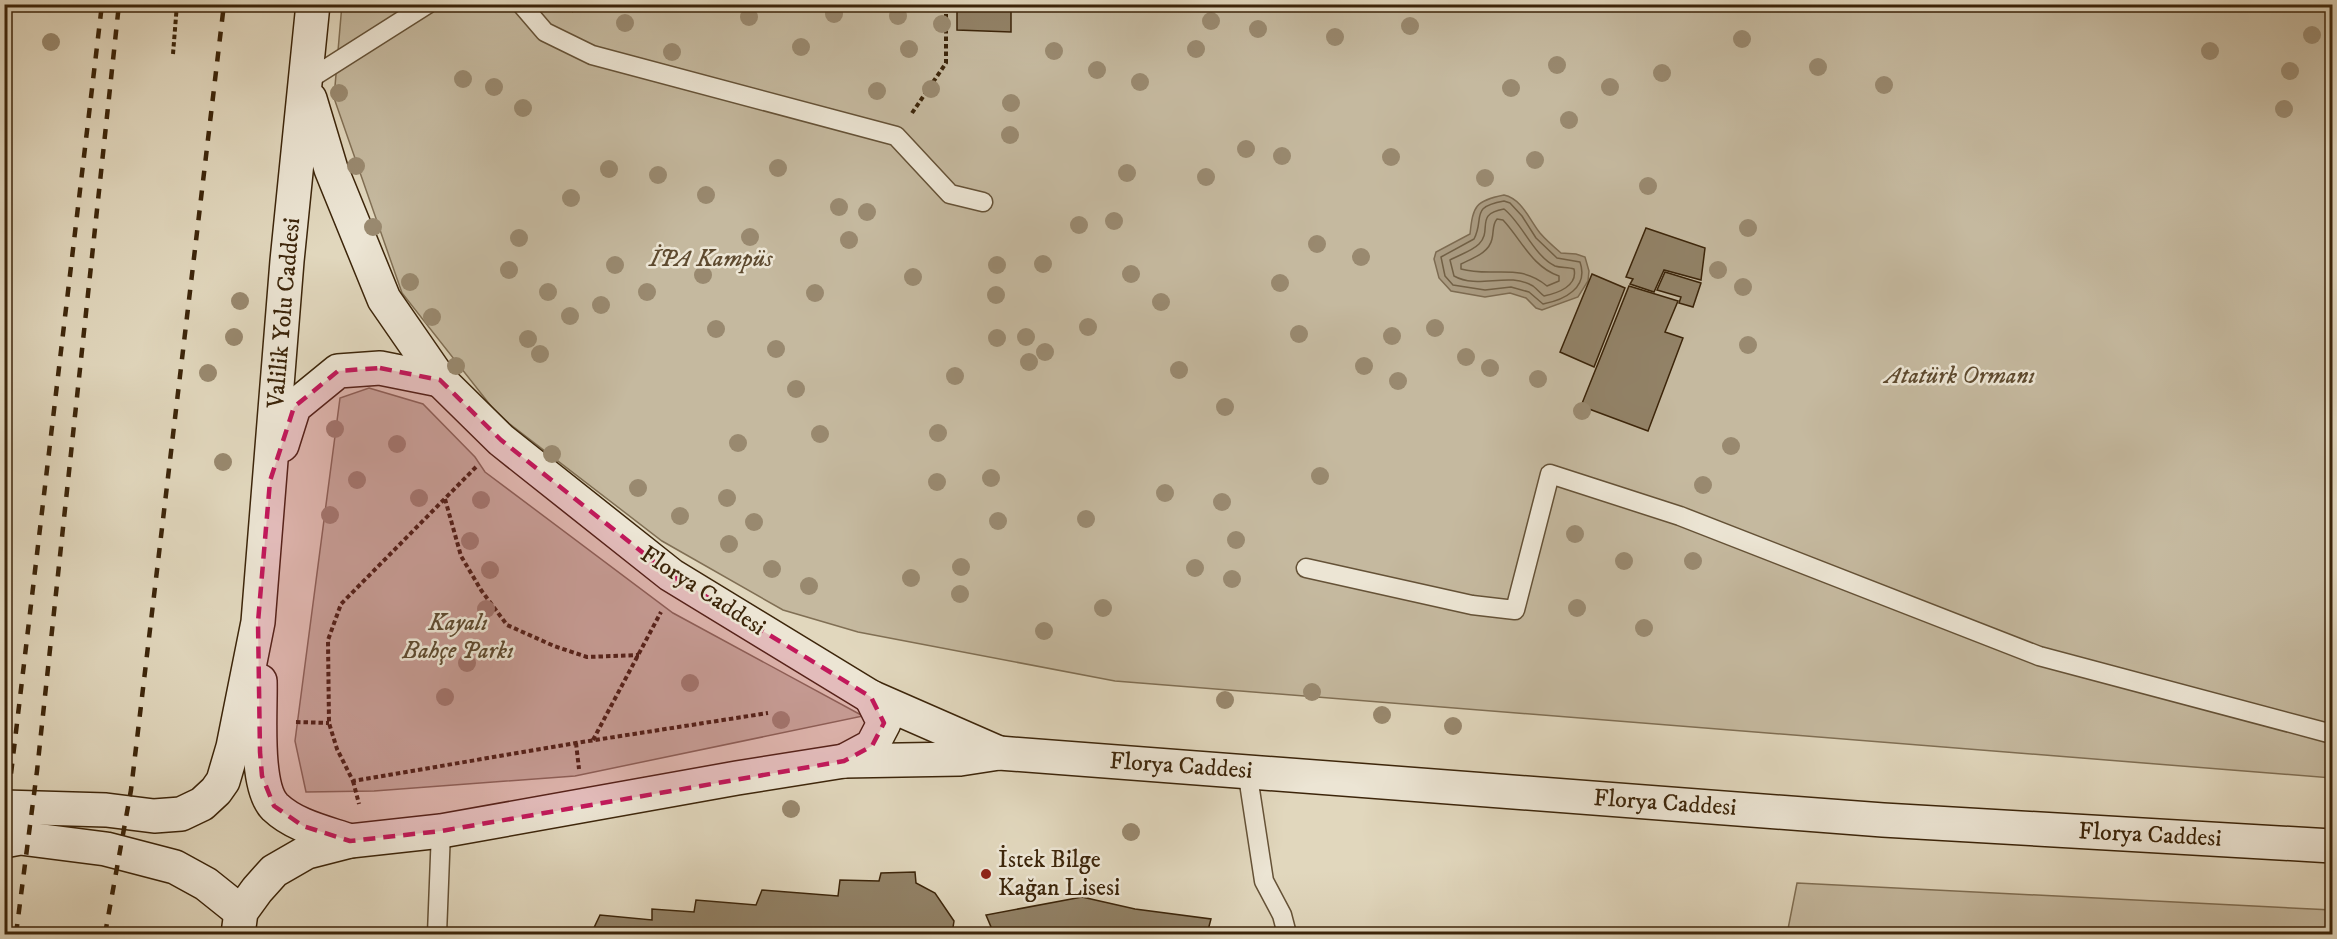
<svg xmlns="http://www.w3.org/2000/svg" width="2337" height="939" viewBox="0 0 2337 939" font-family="'IM FELL DW Pica',serif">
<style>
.green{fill:#c5b99f;stroke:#806f54;stroke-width:1.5}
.water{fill:#a99a80;stroke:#7d6b51;stroke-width:1.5}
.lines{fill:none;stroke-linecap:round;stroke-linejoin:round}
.shore{stroke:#726045;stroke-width:1.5}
.building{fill:#928267;stroke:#3c250a;stroke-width:1.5}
.service-casing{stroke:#655237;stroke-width:21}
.secondary-casing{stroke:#3c250a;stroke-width:36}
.path{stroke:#3c250a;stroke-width:4;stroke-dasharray:4.5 3;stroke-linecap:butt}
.service{stroke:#ece5d4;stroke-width:18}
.secondary{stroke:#ece5d4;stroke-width:33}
.rail{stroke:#3c250a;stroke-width:4.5;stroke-dasharray:10 10;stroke-linecap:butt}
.tree{fill:#99896f}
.marked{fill:#c2185b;fill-opacity:0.2;stroke:#c2185b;stroke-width:4.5;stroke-dasharray:12 8;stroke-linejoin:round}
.poi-dot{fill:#8f2418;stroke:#ece5d4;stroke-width:2}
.labels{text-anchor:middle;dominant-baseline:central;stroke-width:5;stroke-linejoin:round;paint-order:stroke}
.park-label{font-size:24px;font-style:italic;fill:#5e4a2f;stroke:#ece5d4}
.street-label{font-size:24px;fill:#3c250a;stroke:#ece5d4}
.poi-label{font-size:24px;fill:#3c250a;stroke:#ece5d4;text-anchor:start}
</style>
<rect width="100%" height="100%" fill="#e1d7bd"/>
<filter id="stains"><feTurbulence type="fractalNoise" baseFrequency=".00333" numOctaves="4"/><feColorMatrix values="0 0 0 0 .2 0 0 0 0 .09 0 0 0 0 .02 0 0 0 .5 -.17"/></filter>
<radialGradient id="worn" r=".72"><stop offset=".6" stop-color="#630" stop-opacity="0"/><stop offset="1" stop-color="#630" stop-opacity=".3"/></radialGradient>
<g class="green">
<polygon points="342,4 2332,5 2332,778 1115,681 858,632 783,610 662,541 498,415 402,293 334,98"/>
<polygon points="369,388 423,404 475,457 485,472 673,613 863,716 575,776 374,791 306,792 295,741 340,398"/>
<polygon points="1797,883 2332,910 2332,934 1787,934"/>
</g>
<path class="water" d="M 1504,195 C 1522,199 1529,219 1540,233 C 1546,240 1554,247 1561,253 L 1576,254 L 1585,257 L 1589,271 L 1588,281 L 1578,297 L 1542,310 L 1536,308 L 1526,298 L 1510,293 L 1485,297 L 1451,291 L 1439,278 L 1434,259 L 1436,252 L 1470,234 C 1473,206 1475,201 1504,195 Z"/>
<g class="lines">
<g class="shore">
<path d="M 1504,201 L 1510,203 L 1522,216 L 1536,238 L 1557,258 L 1580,262 C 1589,288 1564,300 1543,304 L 1529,292 L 1511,287 L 1485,290 L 1453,285 L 1445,276 L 1441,257 L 1474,239 C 1485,218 1469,207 1504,201 Z"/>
<path d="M 1504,209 C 1522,223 1534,256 1555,266 C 1561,268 1568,267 1574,269 C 1578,286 1558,293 1544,296 C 1540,293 1537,289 1533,286 C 1508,271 1479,290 1454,276 L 1450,260 C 1459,255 1472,251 1479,244 C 1493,230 1474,214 1504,209 Z"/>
<path d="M 1497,219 L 1503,220 C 1521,239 1532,267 1559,276 L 1559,281 L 1547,286 C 1518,262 1493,278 1461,269 L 1461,264 C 1473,258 1489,253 1492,239 C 1494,231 1492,225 1497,219 Z"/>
</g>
</g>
<g class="building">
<polygon points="957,4 1011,4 1011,32 957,30"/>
<polygon points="1646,228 1705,248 1701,280 1664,270 1654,292 1630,284 1633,279 1626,277"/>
<polygon points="1665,272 1701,283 1693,307 1679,303 1681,297 1657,290"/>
<polygon points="1592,274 1625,288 1594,367 1560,352"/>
<polygon points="1629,286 1678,301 1665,332 1683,338 1648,431 1581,406"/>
<polygon points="915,872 916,883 935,893 954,921 952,934 591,934 600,915 652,920 652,909 694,912 696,900 756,905 762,890 838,896 840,880 879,881 881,873"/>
<polygon points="1082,897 1135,909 1211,919 1207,934 994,934 986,915"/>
</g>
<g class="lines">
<defs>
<g id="service">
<polyline points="521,4 545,32 592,55 896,136 950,194 983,202"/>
<polyline points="305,82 428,4"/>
<polyline points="1306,568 1472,605 1515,610 1550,474 1680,516 2039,656 2332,734"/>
<polyline points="1247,770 1264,881 1282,915 1287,934"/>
<polyline points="437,934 441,831"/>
</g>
<g id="secondary">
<polyline points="310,99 331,169 384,299 440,380 501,440 671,575 871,697 999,753"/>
<polyline points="282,445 294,407 338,371 380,368 440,380"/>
<path d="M 260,681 C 261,710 254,786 275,807 C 295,826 324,832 350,841"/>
<polyline points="844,761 872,746 884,723 871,697"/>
<polyline points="4,807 106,810 154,816 181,814 202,804 216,791 223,781 233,747 258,622 287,261 313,4"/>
<polyline points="4,841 20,838 106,849 175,867 206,884 241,912"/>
<polyline points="238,934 241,912 257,890 274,871 307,852 350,841 441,831 737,778 844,761 960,759 999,753 1883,820 2332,846"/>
</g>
</defs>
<use href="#service" class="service-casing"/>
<use href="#secondary" class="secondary-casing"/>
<g class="path">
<polyline points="571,11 580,4"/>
<polyline points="173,54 177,4"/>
<polyline points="912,113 946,63 946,4"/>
<polyline points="476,467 341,604 328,640 329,723 337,749 353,781 576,743 768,713"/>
<polyline points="445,499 461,556 481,590 507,625 554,646 587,657 639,655"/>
<polyline points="296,722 329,723"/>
<polyline points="593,740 661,612"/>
<polyline points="576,743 579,769"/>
<polyline points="353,781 359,804"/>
</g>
<use href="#service" class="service"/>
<use href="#secondary" class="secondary"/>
<g class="rail">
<polyline points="4,833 102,4"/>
<polyline points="16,934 37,771 119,4"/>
<polyline points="105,934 131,790 224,4"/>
</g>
</g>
<g class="tree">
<circle cx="834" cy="14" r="9"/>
<circle cx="898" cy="16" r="9"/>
<circle cx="749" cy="17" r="9"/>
<circle cx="1211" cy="21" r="9"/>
<circle cx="625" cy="23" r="9"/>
<circle cx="942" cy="24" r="9"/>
<circle cx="1410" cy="26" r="9"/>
<circle cx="1258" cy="29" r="9"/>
<circle cx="2312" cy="35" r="9"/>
<circle cx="1335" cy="37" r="9"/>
<circle cx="1742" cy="39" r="9"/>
<circle cx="51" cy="42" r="9"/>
<circle cx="801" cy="47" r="9"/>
<circle cx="909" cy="49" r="9"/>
<circle cx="1196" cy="49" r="9"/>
<circle cx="1054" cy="51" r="9"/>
<circle cx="2210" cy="51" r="9"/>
<circle cx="672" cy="52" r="9"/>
<circle cx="1557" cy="65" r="9"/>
<circle cx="1818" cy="67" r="9"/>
<circle cx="1097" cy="70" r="9"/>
<circle cx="2290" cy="71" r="9"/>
<circle cx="1662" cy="73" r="9"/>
<circle cx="463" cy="79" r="9"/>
<circle cx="1140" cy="82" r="9"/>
<circle cx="1884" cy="85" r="9"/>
<circle cx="494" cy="87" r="9"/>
<circle cx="1610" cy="87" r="9"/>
<circle cx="1511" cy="88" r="9"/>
<circle cx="931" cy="89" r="9"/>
<circle cx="877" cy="91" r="9"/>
<circle cx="339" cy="93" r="9"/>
<circle cx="1011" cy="103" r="9"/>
<circle cx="523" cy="108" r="9"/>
<circle cx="2284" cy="109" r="9"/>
<circle cx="1569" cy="120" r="9"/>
<circle cx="1010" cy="135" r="9"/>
<circle cx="1246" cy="149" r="9"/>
<circle cx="1282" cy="156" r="9"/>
<circle cx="1391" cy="157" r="9"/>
<circle cx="1535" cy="160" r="9"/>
<circle cx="356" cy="166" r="9"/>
<circle cx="778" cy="168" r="9"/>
<circle cx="609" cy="169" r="9"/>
<circle cx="1127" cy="173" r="9"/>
<circle cx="658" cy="175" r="9"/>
<circle cx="1206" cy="177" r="9"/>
<circle cx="1485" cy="178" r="9"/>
<circle cx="1648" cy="186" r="9"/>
<circle cx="706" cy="195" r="9"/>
<circle cx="571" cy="198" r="9"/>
<circle cx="839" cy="207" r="9"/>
<circle cx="867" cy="212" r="9"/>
<circle cx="1114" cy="221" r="9"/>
<circle cx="1079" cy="225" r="9"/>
<circle cx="373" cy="227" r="9"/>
<circle cx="1748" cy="228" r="9"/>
<circle cx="750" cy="237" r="9"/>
<circle cx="519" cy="238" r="9"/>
<circle cx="849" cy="240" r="9"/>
<circle cx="1317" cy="244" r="9"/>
<circle cx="1361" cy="257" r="9"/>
<circle cx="1043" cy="264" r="9"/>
<circle cx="615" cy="265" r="9"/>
<circle cx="997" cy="265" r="9"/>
<circle cx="509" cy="270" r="9"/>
<circle cx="1718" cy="270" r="9"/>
<circle cx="1131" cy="274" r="9"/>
<circle cx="703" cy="275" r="9"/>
<circle cx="913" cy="277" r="9"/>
<circle cx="410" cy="282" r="9"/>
<circle cx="1280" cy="283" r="9"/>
<circle cx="1743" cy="287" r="9"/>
<circle cx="548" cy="292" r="9"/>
<circle cx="647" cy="292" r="9"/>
<circle cx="815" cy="293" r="9"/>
<circle cx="996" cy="295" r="9"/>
<circle cx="240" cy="301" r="9"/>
<circle cx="1161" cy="302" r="9"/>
<circle cx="601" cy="305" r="9"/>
<circle cx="570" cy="316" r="9"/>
<circle cx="432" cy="317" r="9"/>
<circle cx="1088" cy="327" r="9"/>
<circle cx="1435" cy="328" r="9"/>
<circle cx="716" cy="329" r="9"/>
<circle cx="1299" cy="334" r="9"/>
<circle cx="1392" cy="336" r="9"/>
<circle cx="234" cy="337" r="9"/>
<circle cx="1026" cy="337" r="9"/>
<circle cx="997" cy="338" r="9"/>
<circle cx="528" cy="339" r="9"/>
<circle cx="1748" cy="345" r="9"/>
<circle cx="776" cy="349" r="9"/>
<circle cx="1045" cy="352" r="9"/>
<circle cx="540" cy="354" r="9"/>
<circle cx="1466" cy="357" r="9"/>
<circle cx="1029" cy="362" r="9"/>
<circle cx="456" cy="366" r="9"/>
<circle cx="1364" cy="366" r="9"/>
<circle cx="1490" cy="368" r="9"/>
<circle cx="1179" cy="370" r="9"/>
<circle cx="208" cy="373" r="9"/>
<circle cx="955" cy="376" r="9"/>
<circle cx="1538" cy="379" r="9"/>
<circle cx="1398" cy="381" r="9"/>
<circle cx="796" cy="389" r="9"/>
<circle cx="1225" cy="407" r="9"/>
<circle cx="1582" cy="411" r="9"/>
<circle cx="335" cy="429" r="9"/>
<circle cx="938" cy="433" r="9"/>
<circle cx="820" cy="434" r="9"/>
<circle cx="738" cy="443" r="9"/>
<circle cx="397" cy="444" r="9"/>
<circle cx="1731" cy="446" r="9"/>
<circle cx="552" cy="454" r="9"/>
<circle cx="223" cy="462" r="9"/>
<circle cx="1320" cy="476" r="9"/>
<circle cx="991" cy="478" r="9"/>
<circle cx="357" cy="480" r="9"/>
<circle cx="937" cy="482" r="9"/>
<circle cx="1703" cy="485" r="9"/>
<circle cx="638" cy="488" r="9"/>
<circle cx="1165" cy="493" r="9"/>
<circle cx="419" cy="498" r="9"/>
<circle cx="727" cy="498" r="9"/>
<circle cx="481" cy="500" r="9"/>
<circle cx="1222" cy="502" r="9"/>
<circle cx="330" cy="515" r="9"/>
<circle cx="680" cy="516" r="9"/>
<circle cx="1086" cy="519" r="9"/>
<circle cx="998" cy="521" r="9"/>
<circle cx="754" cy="522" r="9"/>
<circle cx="1575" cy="534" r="9"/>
<circle cx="1236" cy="540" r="9"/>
<circle cx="470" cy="541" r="9"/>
<circle cx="729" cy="544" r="9"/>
<circle cx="1624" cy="561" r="9"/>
<circle cx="1693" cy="561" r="9"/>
<circle cx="961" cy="567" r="9"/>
<circle cx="1195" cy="568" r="9"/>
<circle cx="772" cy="569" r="9"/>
<circle cx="490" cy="570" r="9"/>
<circle cx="911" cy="578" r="9"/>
<circle cx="1232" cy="579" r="9"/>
<circle cx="809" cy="586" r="9"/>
<circle cx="960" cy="594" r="9"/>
<circle cx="1103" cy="608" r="9"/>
<circle cx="1577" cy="608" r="9"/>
<circle cx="486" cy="609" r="9"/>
<circle cx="1644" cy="628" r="9"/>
<circle cx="1044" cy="631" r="9"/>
<circle cx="467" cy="663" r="9"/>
<circle cx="690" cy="683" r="9"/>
<circle cx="1312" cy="692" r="9"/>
<circle cx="445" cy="697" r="9"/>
<circle cx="1225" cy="700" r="9"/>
<circle cx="1382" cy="715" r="9"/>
<circle cx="781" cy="720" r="9"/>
<circle cx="1453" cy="726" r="9"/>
<circle cx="791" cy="809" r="9"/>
<circle cx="1131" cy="832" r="9"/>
</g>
<path class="marked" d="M 380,368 L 440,380 L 501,440 L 671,575 L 871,697 L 884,723 L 872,746 L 844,761 L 441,831 L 350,841 L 303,826 L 274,806 L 262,776 L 260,752 L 258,622 L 270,481 L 294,407 L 338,371 Z"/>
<circle class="poi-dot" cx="986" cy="874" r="6"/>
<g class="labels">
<g class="park-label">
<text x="711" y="259">İPA Kampüs</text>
<text x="1960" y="376">Atatürk Ormanı</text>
<text x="458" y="623">Kayalı<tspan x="458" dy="28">Bahçe Parkı</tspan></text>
</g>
<g class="street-label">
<text transform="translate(284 313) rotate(-85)">Valilik Yolu Caddesi</text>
<text transform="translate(703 591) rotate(33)">Florya Caddesi</text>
<text transform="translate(1181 766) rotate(4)">Florya Caddesi</text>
<text transform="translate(1665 803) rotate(4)">Florya Caddesi</text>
<text transform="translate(2150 835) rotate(3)">Florya Caddesi</text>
</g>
<g class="poi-label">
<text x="998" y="860">İstek Bilge<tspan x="998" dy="28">Kağan Lisesi</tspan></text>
</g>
</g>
<rect width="2337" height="939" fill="none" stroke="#e1d7bd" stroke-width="24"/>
<rect x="6" y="6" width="2325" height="927" fill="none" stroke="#3c250a" stroke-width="3"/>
<rect x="12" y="12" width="2313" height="915" fill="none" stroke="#3c250a" stroke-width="1.5"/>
<rect width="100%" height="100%" filter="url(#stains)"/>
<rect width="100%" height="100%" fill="url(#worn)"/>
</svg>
